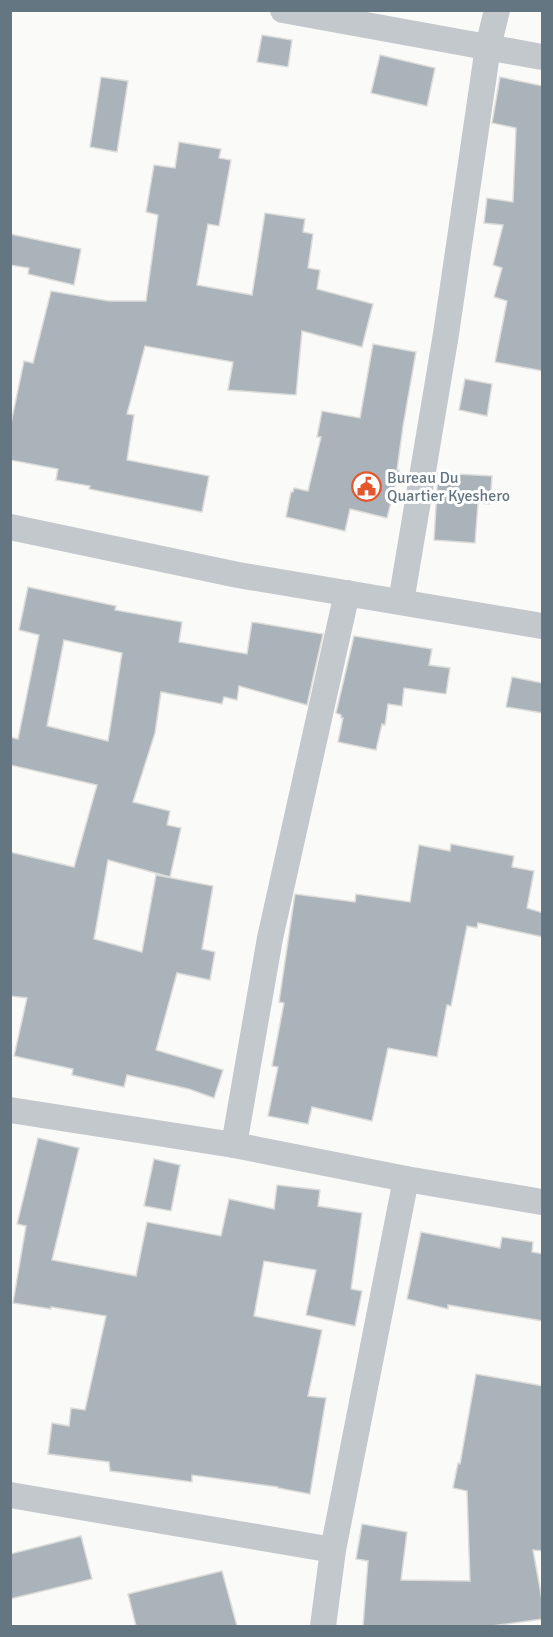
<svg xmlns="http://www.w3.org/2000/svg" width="553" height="1637" viewBox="0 0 553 1637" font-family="Signika,sans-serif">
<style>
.building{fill:#aab3b9;stroke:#dcdcda;stroke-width:1.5;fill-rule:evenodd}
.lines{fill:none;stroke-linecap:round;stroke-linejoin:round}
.minor{stroke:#c3c8cc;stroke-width:26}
.labels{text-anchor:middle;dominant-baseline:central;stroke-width:6;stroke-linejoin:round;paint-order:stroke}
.poi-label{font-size:16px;fill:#657683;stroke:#fff;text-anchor:start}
</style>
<rect width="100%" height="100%" fill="#fafaf8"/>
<g class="building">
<polygon points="262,35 292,40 288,67 257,62"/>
<polygon points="380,55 435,68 427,106 371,93"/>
<polygon points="101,77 128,81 117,152 90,147"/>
<polygon points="500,77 543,86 543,371 495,362 507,301 494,297 502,268 493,265 503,225 484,223 487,198 513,202 516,128 492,123"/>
<polygon points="179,142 221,149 219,158 231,160 219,226 208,224 197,285 252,295 265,213 305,219 303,232 313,234 308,268 320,270 317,289 373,304 362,347 302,331 296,395 228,390 233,362 145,346 127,414 134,415 127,460 209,476 202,512 89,489 90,486 56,480 58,469 10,460 10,428 24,361 33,363 51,291 109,301 146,301 158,215 146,212 154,165 175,168"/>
<polygon points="10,234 81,249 74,285 28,274 29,268 10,265"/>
<polygon points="373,344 416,352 403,426 397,470 399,470 387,518 350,509 345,531 286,517 291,492 293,492 294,488 308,491 321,437 317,437 322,411 360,418"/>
<polygon points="465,379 492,384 487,416 459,410"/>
<polygon points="438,473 492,476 490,504 478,503 475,543 434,540"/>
<path d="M 28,587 L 116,606 L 115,610 L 182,622 L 179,642 L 247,654 L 252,622 L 323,634 L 307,705 L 239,686 L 237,700 L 224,697 L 222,704 L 161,692 L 155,733 L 133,802 L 170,811 L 167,825 L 181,828 L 170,877 L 108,860 L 94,939 L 142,952 L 156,875 L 213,886 L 202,949 L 215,952 L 210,980 L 177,973 L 156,1050 L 223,1070 L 214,1098 L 189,1089 L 127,1075 L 124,1087 L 72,1075 L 73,1069 L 14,1056 L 27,998 L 10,996 L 10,852 L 74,867 L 97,785 L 10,765 L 10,737 L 18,739 L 39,635 L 19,630 ZM 64,640 L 122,653 L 108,741 L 47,726 Z"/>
<polygon points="354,636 432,649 429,665 450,668 446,694 404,688 402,706 388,704 385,725 382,724 376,750 338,742 343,718 341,718 341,715 336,713"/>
<polygon points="512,677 543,683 543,713 506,707"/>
<polygon points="451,844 514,856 512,867 534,871 527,908 543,913 543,937 478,923 477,928 467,926 451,1006 447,1005 437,1057 388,1048 372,1121 312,1107 308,1124 268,1116 278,1067 272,1066 284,1003 279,1002 295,894 355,902 356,894 410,902 419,845 450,851"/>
<polygon points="38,1138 79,1148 52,1260 136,1276 147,1222 221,1236 229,1199 274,1209 277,1185 320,1190 318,1206 362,1213 351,1289 362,1291 355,1326 306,1315 316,1270 264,1261 254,1316 322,1330 308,1396 326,1398 310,1494 278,1488 278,1487 192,1475 192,1482 110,1471 109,1462 48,1454 52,1423 69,1426 71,1408 85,1410 106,1316 51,1307 51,1309 13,1303 26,1226 17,1224"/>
<polygon points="154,1159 180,1165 171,1211 144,1206"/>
<polygon points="421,1232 500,1248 502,1237 533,1242 532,1252 543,1254 543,1321 448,1305 448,1309 407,1299"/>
<polygon points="476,1374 543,1386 543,1551 533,1550 543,1605 543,1619 492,1626 363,1626 368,1561 356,1559 362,1524 407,1532 401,1580 470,1581 467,1491 453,1488 458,1463 460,1464"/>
<polygon points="81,1536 92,1579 10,1599 10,1554"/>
<polygon points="222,1571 237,1626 136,1626 128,1594"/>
</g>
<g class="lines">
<g class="minor">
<polyline points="283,10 542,57"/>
<polyline points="10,527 238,575 542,626"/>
<polyline points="401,602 446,334 488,47 497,10"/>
<polyline points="10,1110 234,1145 406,1179 542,1202"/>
<polyline points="234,1145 270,938 347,593"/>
<polyline points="10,1495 333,1550"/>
<polyline points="323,1626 333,1550 406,1179"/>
</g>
</g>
<defs>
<symbol id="civic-ring" viewBox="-11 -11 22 22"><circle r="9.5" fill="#fff" stroke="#e4572e" stroke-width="1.5"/><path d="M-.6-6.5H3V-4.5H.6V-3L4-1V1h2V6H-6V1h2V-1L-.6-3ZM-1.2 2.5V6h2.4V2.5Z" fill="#e4572e"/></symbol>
</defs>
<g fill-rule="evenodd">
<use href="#civic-ring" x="350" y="470" width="33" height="33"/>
</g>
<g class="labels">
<g class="poi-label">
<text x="387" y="478">Bureau Du<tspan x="387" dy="18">Quartier Kyeshero</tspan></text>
</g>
</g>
<rect width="553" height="1637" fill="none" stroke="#657683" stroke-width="24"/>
</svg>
